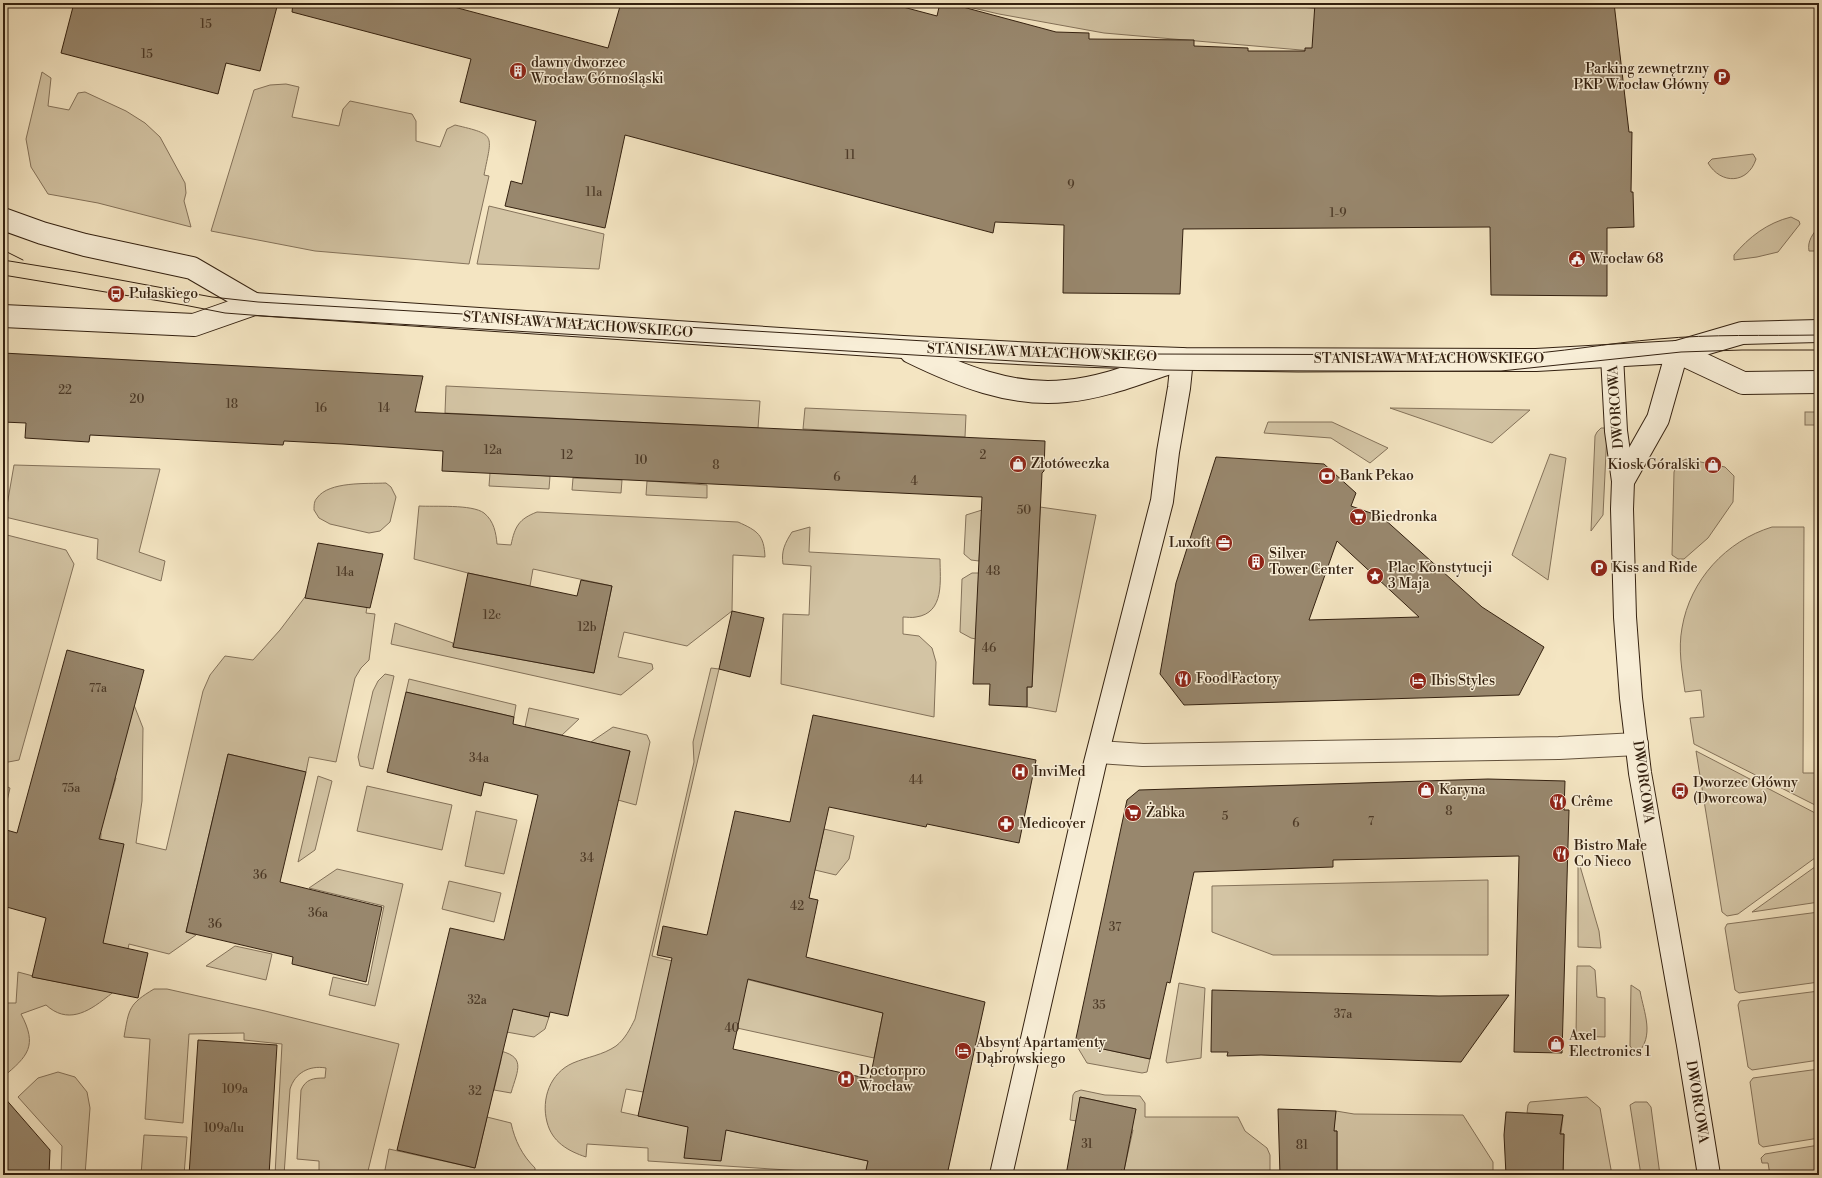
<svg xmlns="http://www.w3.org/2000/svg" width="1822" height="1178" viewBox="0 0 1822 1178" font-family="'Libre Bodoni',serif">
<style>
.green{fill:#d3c4a4;stroke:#84725a}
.building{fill:#98876d;stroke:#342110;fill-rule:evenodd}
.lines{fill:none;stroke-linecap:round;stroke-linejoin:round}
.street-casing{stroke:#64523c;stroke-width:24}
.secondary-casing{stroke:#342110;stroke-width:24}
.street{stroke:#f8eed7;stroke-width:22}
.secondary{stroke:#f8eed7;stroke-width:22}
.tram{stroke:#342110;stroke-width:1}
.labels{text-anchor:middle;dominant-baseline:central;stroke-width:3;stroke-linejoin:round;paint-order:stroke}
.number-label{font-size:12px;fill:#4d3a27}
.poi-label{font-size:14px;fill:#342110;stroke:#f8eed7;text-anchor:start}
.street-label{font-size:14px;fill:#342110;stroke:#f8eed7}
</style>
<rect width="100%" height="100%" fill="#f4e5c2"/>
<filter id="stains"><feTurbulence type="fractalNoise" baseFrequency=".005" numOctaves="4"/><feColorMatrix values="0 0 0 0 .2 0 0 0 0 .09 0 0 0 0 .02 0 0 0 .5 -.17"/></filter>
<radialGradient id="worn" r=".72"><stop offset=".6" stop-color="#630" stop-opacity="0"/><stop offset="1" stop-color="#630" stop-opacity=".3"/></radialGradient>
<g class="green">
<polygon points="951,3 1301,3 1301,7 1567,32 1359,55 1104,33 999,14"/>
<polygon points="42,72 51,78 48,106 69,110 78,93 85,92 126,111 145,123 160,137 185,183 186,193 184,201 191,227 98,203 48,194 31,167 26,139"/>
<path d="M 286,84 L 299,87 L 292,117 L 339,126 L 343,109 L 350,101 L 412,114 L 416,121 L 416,141 L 440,147 L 447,129 L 455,125 C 497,135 492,134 484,175 L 489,176 L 469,264 L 315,251 L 211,231 L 254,90 L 270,85 Z"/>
<path d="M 1753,154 L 1756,159 C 1748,184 1721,185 1708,163 L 1712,159 Z"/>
<polygon points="489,206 604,234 599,269 477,264"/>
<path d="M 1791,217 L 1799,221 L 1800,224 L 1778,252 L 1757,257 L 1734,260 L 1734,255 C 1749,237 1767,223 1791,217 Z"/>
<path d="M 1819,226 L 1819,251 L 1809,251 C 1807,241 1813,234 1819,226 Z"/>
<polygon points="446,386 760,401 758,428 445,413"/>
<polygon points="805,408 966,415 965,437 803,429"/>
<polygon points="1390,408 1530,410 1492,443"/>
<rect x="1805" y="412" width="14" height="13"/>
<polygon points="1268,422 1332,422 1388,448 1370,463 1331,438 1264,433"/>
<polygon points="1601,428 1605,428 1607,432 1603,515 1591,531 1595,436 1597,432"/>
<polygon points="1550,454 1566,458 1548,580 1512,555"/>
<polygon points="1686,459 1725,467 1734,476 1733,502 1708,538 1684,559 1678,559 1672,555 1674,472 1677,464"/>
<polygon points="14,465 160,469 139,552 165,561 161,581 97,559 98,539 5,517"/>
<polygon points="490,473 550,476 549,489 489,486"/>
<polygon points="573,478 622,480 621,493 572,490"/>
<polygon points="647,481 707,485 707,498 646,495"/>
<path d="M 386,483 L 391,487 L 396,497 L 390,522 L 380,531 L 369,533 L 330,524 L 319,518 L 314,510 C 314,506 314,501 317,498 C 329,481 367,484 386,483 Z"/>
<path d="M 419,506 C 434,507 472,504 484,513 C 494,521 496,533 497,544 L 511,545 C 515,526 519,519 537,512 L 738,522 C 758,531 764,535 765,557 L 733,555 L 732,611 L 687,646 L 624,632 L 618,657 L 652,664 L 653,669 L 621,695 L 391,644 L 395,623 L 453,643 L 453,647 L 594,673 L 612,586 L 533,569 L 530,586 L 468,573 L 414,559 Z"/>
<polygon points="1040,507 1096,515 1056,712 1027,707 1027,687 1032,687"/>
<polygon points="982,510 979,561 971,560 964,554 966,515"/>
<path d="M 810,527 L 809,552 L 940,559 C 940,580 945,613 916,617 C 912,618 907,617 903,617 L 903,634 L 919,636 L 932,648 L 936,662 L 934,717 L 781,684 L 783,614 L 809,615 L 811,566 L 783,564 C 781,551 785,543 792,532 Z"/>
<path d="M 1772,527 L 1804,527 L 1803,773 L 1819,773 L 1819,807 L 1694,744 L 1690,718 L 1704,717 L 1701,690 L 1685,692 C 1682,671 1678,649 1682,628 C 1690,580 1726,541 1772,527 Z"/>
<polygon points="7,535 66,550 74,564 19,760 3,763 3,537"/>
<polygon points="972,573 979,573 976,639 971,638 960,632 962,579"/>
<path d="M 305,597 L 367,607 L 366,613 L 375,614 L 369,660 L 361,668 L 355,678 L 336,762 L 309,757 L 306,772 L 228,754 L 186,932 L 196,935 L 169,954 L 129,944 C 126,957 125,972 120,984 C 118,989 111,994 107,997 C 87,1013 67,1024 46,1005 L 21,1014 C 38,1046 28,1056 3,1077 L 3,1003 L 16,1003 L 18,972 L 33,976 L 33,977 L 93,989 L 101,833 L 99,832 L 109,799 L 110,799 L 116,778 L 114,777 L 134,705 L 143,728 L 142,801 L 136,843 L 166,850 L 203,691 L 210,675 L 225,656 L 253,660 L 280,630 Z"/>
<path d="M 711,668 L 719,669 L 652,956 L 883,1013 L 874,1058 L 737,1028 L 643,1092 L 626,1089 L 621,1112 L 658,1120 L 659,1115 L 868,1161 L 865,1175 L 818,1175 L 803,1171 L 648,1161 L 648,1148 L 587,1144 L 586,1157 C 568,1151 552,1142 547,1122 C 541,1099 550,1073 573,1063 C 587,1057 603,1055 616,1046 C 625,1039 630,1029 635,1019 L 694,762 L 693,742 Z"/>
<polygon points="385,674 394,676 373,769 360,766 358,757 373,691 378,681"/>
<polygon points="409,679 516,705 514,717 406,692"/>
<polygon points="529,708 579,719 562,735 525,727"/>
<polygon points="613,727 647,735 650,742 636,805 618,800 630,751 591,742"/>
<polygon points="1696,751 1819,815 1819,855 1738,914 1727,916 1722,912"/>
<polygon points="318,776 332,781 315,850 298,862"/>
<polygon points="3,785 10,788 4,814 3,814"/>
<polygon points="367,786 452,805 442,850 357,831"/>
<polygon points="476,811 517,820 504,874 465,866"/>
<polygon points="824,829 854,836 849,859 836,875 815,870"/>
<polygon points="1819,864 1819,902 1752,912"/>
<polygon points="1580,866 1599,931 1601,948 1578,947 1578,867"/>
<polygon points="337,869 403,884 375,1006 329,995 333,977 368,985 384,906 309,888"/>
<polygon points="1488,880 1488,955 1273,955 1212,932 1212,886"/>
<polygon points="449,881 501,893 494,922 442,909"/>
<polygon points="1819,912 1819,982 1739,993 1735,990 1725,928 1727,924"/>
<polygon points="235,946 272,954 266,980 206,966"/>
<polygon points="1577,966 1590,966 1595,970 1597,997 1605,998 1605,1037 1576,1036"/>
<polygon points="1179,983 1205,988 1201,1058 1167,1063 1166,1061"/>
<path d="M 1631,985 L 1640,991 C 1644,1013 1655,1036 1637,1054 L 1630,1046 Z"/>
<path d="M 154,989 L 167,989 L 265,1011 L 399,1044 L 367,1175 L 319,1175 L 319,1161 L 297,1159 L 301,1090 C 306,1079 313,1078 325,1078 L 326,1068 C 309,1065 295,1073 290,1089 L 284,1175 L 275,1175 L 282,1044 L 244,1040 L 244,1033 L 189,1034 L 183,1123 L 145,1119 L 150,1039 L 124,1037 C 129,1008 129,1004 154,989 Z"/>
<polygon points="1819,991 1819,1060 1752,1070 1748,1067 1738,1005 1740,1001"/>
<polygon points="513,1009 549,1017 545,1029 534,1037 501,1031"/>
<polygon points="1075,1043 1150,1059 1147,1072 1142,1073 1087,1063"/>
<path d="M 496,1050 C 527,1056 518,1069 511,1093 L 494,1090 L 501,1060 Z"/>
<polygon points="1819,1069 1819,1138 1763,1147 1759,1144 1750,1082 1753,1078"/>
<polygon points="58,1072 75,1077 87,1092 90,1108 85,1175 61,1175 62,1146 18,1097 38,1078"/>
<polygon points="1081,1090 1105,1095 1140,1096 1145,1103 1145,1117 1238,1117 1245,1131 1267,1148 1270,1155 1270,1175 1120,1175 1121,1170 1124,1170 1133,1130 1130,1129 1136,1109 1080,1097 1077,1121 1070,1120 1073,1095 1075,1092"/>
<polygon points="1587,1097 1600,1108 1612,1175 1563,1175 1564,1134 1561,1134 1563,1115 1527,1113 1528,1105 1530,1102"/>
<polygon points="1635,1102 1647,1102 1651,1107 1660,1175 1641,1175 1630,1105"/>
<polygon points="1336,1111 1354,1114 1463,1115 1493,1162 1493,1175 1334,1175 1334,1173 1337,1173 1337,1131 1333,1131"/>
<path d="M 487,1117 L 511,1123 C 515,1141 522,1155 535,1168 L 535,1175 L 384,1175 L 389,1149 L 475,1168 Z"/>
<polygon points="144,1135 187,1137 184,1175 141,1175"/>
<polygon points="1819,1145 1819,1175 1770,1175 1768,1163 1762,1163 1761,1158 1765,1154"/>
</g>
<g class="building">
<polygon points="74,3 278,3 260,71 226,63 218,94 61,53"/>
<polygon points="293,3 439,3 608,48 621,3 888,3 937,16 940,3 948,3 1056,32 1089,33 1089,39 1194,40 1194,46 1248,48 1248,51 1305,51 1305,48 1312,48 1315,3 1614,3 1629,132 1632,132 1631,192 1633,192 1634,227 1607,228 1607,296 1491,295 1490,227 1183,229 1180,294 1063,293 1064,225 995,222 993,233 625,135 605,228 505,206 511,181 522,184 536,121 460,102 471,59 292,12"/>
<polygon points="3,353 423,376 415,412 1045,441 1044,471 1042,473 1032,687 1027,687 1027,707 989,705 990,684 973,684 982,497 442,471 443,451 343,444 284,441 283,445 90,435 89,442 25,438 26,423 3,422"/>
<path d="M 1216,457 L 1324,464 L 1356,493 L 1351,506 L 1382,517 L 1482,607 L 1544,647 L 1519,695 L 1184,705 L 1160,674 L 1176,583 ZM 1337,541 L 1419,617 L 1309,620 Z"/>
<polygon points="318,543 383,554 370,608 305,598"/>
<polygon points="468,573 577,596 581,580 612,586 594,673 453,647"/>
<polygon points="732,611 764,618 750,677 719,669"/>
<polygon points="67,650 144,670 99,839 124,844 103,943 148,953 138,998 32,977 46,918 3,906 3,829 17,833"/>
<polygon points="406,692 514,717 513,724 630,751 568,1016 550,1012 549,1017 513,1009 475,1168 397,1150 450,928 504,940 538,795 484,782 481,796 387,772"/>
<path d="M 813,715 L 1036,760 L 1019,843 L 927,824 L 926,827 L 829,807 L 815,870 L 809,898 L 818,900 L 806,957 L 985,1002 L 947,1175 L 865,1175 L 868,1161 L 726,1130 L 721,1161 L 684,1158 L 688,1127 L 638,1116 L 672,958 L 657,955 L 663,926 L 707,935 L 735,811 L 790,822 ZM 748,979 L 883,1013 L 870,1079 L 733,1049 Z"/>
<polygon points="228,754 306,772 280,882 382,907 366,982 292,964 293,957 186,932"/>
<polygon points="1488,779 1565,781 1564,810 1569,810 1562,1053 1514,1052 1519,856 1333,860 1333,867 1194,872 1170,983 1167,982 1150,1059 1075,1043 1127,800 1139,790"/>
<polygon points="1212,990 1439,996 1509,995 1461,1062 1261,1055 1227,1056 1228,1052 1211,1052"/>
<polygon points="198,1040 277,1045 269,1175 189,1175"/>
<polygon points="3,1096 50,1150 49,1175 3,1175"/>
<polygon points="1080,1097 1136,1109 1124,1171 1121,1170 1120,1175 1066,1175"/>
<polygon points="1278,1109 1336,1111 1334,1131 1337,1131 1337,1173 1334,1173 1334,1175 1280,1175"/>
<polygon points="1506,1112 1563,1115 1560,1134 1564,1134 1563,1175 1506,1175 1504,1135"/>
</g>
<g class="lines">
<defs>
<polyline id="street" points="1099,752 1143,755 1559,748 1637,744"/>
<g id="secondary">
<polyline points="3,219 42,233 85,245 192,268 254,304"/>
<polyline points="3,316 194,325 254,304 903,347 1037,354 1182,359 1536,360 1677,352 1742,333 1819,331"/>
<path d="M 911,352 C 958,375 1012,397 1066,391 C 1102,388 1136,374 1169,363"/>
<polyline points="1677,352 1743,383 1819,382"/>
<polyline points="1612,356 1616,431 1623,481 1622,509 1625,617 1631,698 1640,773 1688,1045 1709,1175"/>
<polyline points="1623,481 1658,419 1677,352"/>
<polyline points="1001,1175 1095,763 1162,501 1168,452 1179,388 1182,359"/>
</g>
</defs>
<use href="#street" class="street-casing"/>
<use href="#secondary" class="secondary-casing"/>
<use href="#street" class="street"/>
<use href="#secondary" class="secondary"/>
<g class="tram">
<polyline points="3,250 23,260"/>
<path d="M 3,260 L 77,272 L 212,297 L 258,302 L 1147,354 L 1508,355 C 1558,353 1608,343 1658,339 C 1712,334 1765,336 1819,335"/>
<polyline points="3,275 184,305 225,313 264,316 1164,370 1298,372 1501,371 1681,352 1742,350 1819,350"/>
</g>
</g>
<defs>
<symbol id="building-disc" viewBox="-11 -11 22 22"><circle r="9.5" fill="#8f2418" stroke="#f8eed7"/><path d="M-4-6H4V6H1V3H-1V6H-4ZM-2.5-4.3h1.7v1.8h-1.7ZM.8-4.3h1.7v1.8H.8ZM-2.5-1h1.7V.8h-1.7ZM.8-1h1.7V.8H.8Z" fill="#fff"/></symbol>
<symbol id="parking-disc" viewBox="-11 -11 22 22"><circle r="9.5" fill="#8f2418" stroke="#f8eed7"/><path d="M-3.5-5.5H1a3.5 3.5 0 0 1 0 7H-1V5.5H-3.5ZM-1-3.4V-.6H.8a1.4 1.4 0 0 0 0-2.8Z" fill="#fff"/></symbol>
<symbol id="civic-disc" viewBox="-11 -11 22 22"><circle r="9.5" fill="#8f2418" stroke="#f8eed7"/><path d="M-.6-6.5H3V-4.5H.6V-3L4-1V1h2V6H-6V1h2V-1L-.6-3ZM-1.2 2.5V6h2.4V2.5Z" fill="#fff"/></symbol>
<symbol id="bus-disc" viewBox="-11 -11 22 22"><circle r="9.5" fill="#8f2418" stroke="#f8eed7"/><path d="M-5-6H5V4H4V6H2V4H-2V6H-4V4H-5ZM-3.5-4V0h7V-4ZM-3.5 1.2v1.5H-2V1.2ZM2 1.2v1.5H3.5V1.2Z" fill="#fff"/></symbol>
<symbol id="shop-disc" viewBox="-11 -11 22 22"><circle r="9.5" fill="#8f2418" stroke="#f8eed7"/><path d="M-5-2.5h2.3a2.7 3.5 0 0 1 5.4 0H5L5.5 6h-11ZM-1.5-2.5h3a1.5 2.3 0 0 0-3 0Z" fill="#fff"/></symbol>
<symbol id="bank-disc" viewBox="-11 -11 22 22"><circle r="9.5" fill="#8f2418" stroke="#f8eed7"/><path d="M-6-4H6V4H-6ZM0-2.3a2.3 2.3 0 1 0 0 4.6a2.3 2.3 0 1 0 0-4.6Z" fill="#fff"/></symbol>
<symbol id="supermarket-disc" viewBox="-11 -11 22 22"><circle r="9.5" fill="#8f2418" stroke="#f8eed7"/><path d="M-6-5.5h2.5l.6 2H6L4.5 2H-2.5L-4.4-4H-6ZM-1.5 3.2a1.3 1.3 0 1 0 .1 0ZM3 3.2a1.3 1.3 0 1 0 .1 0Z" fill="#fff"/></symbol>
<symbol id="office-disc" viewBox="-11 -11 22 22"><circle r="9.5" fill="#8f2418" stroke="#f8eed7"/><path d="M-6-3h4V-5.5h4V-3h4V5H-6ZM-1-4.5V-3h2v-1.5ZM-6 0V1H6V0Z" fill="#fff"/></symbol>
<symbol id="sight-disc" viewBox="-11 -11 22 22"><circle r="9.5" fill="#8f2418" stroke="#f8eed7"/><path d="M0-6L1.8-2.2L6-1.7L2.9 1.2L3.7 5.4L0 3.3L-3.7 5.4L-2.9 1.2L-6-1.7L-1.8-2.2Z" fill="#fff"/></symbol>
<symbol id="restaurant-disc" viewBox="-11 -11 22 22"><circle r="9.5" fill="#8f2418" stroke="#f8eed7"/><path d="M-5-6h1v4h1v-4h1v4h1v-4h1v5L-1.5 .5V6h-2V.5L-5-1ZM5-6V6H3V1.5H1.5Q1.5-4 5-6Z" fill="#fff"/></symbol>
<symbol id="hotel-disc" viewBox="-11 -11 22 22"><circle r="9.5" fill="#8f2418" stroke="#f8eed7"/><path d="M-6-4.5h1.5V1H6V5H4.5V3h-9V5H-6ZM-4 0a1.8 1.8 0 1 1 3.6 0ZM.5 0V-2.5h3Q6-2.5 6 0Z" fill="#fff"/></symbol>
<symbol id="hospital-disc" viewBox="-11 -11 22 22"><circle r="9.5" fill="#8f2418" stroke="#f8eed7"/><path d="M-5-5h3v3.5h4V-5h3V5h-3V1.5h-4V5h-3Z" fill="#fff"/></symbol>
<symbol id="pharmacy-disc" viewBox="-11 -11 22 22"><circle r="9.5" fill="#8f2418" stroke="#f8eed7"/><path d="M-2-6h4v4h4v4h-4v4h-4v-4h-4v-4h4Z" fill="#fff"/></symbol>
</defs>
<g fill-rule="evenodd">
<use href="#building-disc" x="508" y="61" width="20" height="20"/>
<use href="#parking-disc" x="1712" y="67" width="20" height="20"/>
<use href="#civic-disc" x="1567" y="249" width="20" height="20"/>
<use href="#bus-disc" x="106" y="284" width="20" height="20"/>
<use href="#shop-disc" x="1008" y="454" width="20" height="20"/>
<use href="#shop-disc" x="1703" y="455" width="20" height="20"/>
<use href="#bank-disc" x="1317" y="466" width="20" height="20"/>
<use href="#supermarket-disc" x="1348" y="507" width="20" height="20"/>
<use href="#office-disc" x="1214" y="533" width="20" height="20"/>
<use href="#building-disc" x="1246" y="552" width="20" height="20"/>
<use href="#parking-disc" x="1589" y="558" width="20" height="20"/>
<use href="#sight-disc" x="1365" y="566" width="20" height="20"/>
<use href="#restaurant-disc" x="1173" y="669" width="20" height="20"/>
<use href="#hotel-disc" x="1408" y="671" width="20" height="20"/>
<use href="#hospital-disc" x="1010" y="762" width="20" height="20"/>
<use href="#shop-disc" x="1416" y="780" width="20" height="20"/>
<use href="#bus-disc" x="1670" y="781" width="20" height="20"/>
<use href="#restaurant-disc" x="1548" y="792" width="20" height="20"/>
<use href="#supermarket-disc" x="1123" y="803" width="20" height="20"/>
<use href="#pharmacy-disc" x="996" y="814" width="20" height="20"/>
<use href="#restaurant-disc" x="1551" y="844" width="20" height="20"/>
<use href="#shop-disc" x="1546" y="1034" width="20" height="20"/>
<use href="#hotel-disc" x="953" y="1041" width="20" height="20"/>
<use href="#hospital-disc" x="836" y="1069" width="20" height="20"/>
</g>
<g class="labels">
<g class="number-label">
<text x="206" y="24">15</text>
<text x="147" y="54">15</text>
<text x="850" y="155">11</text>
<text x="1071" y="185">9</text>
<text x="594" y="192">11a</text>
<text x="1338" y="213">1-9</text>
<text x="65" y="390">22</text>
<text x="137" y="399">20</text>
<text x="232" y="404">18</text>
<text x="321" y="408">16</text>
<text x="384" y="408">14</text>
<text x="493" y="450">12a</text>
<text x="567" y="455">12</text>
<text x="983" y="455">2</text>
<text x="641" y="460">10</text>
<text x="716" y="465">8</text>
<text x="837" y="477">6</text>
<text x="914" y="481">4</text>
<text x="1024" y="510">50</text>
<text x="993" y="571">48</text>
<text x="345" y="572">14a</text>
<text x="492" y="615">12c</text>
<text x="587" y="627">12b</text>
<text x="989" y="648">46</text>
<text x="98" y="688">77a</text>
<text x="479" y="758">34a</text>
<text x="916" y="780">44</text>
<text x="71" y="788">75a</text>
<text x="1449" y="811">8</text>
<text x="1225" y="816">5</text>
<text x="1371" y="821">7</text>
<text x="1296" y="823">6</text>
<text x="587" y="858">34</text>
<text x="260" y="875">36</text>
<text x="797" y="906">42</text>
<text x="318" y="913">36a</text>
<text x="215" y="924">36</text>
<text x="1115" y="927">37</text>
<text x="477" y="1000">32a</text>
<text x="1099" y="1005">35</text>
<text x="1343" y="1014">37a</text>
<text x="732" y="1028">40</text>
<text x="235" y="1089">109a</text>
<text x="475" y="1091">32</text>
<text x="224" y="1128">109a/1u</text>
<text x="1087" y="1144">31</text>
<text x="1302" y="1145">81</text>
</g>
<g class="poi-label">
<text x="531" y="63">dawny dworzec<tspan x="531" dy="16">Wrocław Górnośląski</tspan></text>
<text x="1709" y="69" text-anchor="end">Parking zewnętrzny<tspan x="1709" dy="16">PKP Wrocław Główny</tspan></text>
<text x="1590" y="259">Wrocław 68</text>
<text x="129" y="294">Pułaskiego</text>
<text x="1031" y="464">Złotóweczka</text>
<text x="1700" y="465" text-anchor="end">Kiosk Góralski</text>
<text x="1340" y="476">Bank Pekao</text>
<text x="1371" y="517">Biedronka</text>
<text x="1211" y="543" text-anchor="end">Luxoft</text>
<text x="1269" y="554">Silver<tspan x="1269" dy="16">Tower Center</tspan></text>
<text x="1388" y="568">Plac Konstytucji<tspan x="1388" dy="16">3 Maja</tspan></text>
<text x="1612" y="568">Kiss and Ride</text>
<text x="1196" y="679">Food Factory</text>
<text x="1431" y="681">Ibis Styles</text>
<text x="1033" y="772">InviMed</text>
<text x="1693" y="783">Dworzec Główny<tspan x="1693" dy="16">(Dworcowa)</tspan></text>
<text x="1439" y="790">Karyna</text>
<text x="1571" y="802">Crême</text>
<text x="1146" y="813">Żabka</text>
<text x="1019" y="824">Medicover</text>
<text x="1574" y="846">Bistro Małe<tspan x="1574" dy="16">Co Nieco</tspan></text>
<text x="1569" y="1036">Axel<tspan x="1569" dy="16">Electronics 1</tspan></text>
<text x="976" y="1043">Absynt Apartamenty<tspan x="976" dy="16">Dąbrowskiego</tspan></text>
<text x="859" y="1071">Doctorpro<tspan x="859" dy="16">Wrocław</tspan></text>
</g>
<g class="street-label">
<text transform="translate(578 325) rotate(4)">STANISŁAWA MAŁACHOWSKIEGO</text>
<text transform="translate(1042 353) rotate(2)">STANISŁAWA MAŁACHOWSKIEGO</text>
<text x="1429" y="359">STANISŁAWA MAŁACHOWSKIEGO</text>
<text transform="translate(1616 407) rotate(-94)">DWORCOWA</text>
<text transform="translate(1643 782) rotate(82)">DWORCOWA</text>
<text transform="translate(1697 1102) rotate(81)">DWORCOWA</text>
</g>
</g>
<rect width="1822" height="1178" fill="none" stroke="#f4e5c2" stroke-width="16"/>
<rect x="4" y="4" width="1814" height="1170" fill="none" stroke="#342110" stroke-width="2"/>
<rect x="8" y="8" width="1806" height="1162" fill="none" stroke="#342110"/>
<rect width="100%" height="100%" filter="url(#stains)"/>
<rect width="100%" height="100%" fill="url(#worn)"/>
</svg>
